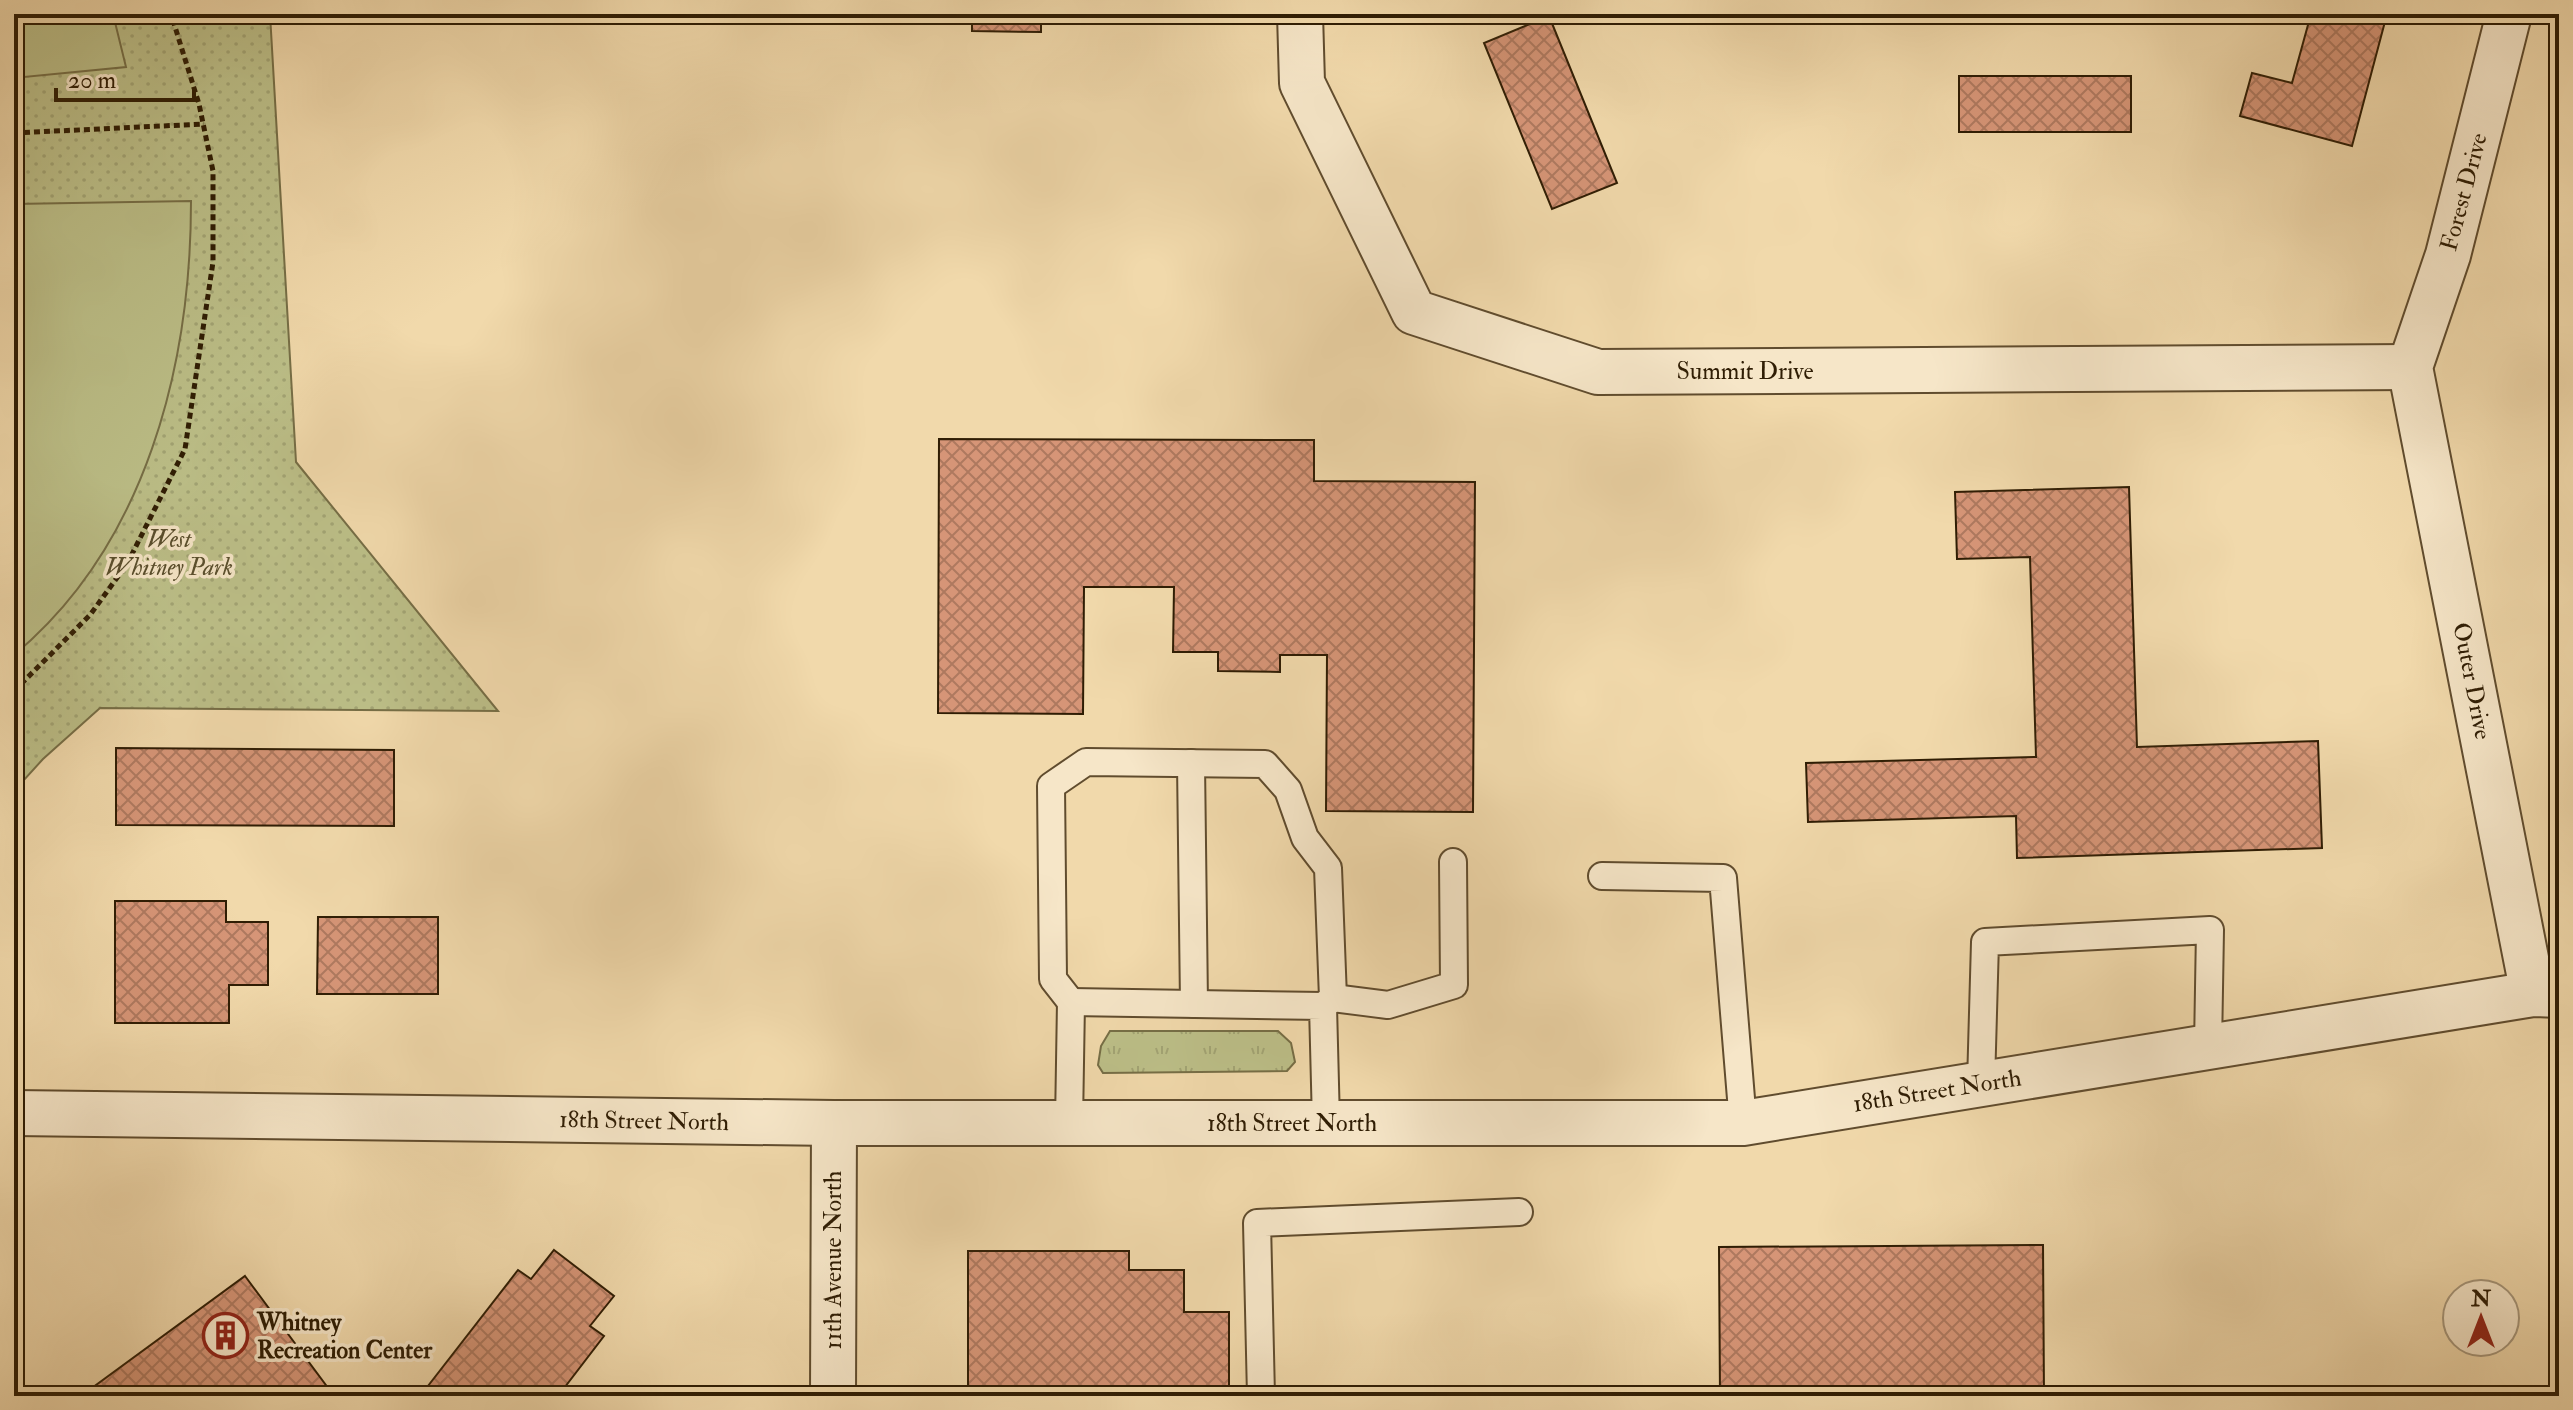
<svg xmlns="http://www.w3.org/2000/svg" width="2573" height="1410" viewBox="0 0 2573 1410" font-family="'IM FELL Double Pica',serif">
<style>
.grass{fill:url(#grass-tufts);stroke:#766e46;stroke-width:2}
.park{fill:url(#park-dots);stroke:#766e46;stroke-width:2}
.pitch{fill:#bcbf88;stroke:#766e46;stroke-width:2}
.building{fill:url(#building-cross-hatch);stroke:#2f1d04;stroke-width:2}
.lines{fill:none;stroke-linecap:round;stroke-linejoin:round}
.service-casing{stroke:#604c2e;stroke-width:30}
.minor-casing{stroke:#604c2e;stroke-width:48}
.path{stroke:#2f1d04;stroke-width:5;stroke-dasharray:6 4;stroke-linecap:butt}
.service{stroke:#f6e6c8;stroke-width:26}
.minor{stroke:#f6e6c8;stroke-width:44}
.labels{text-anchor:middle;dominant-baseline:central;stroke-width:7;stroke-linejoin:round;paint-order:stroke}
.street-label{font-size:24px;fill:#2f1d04;stroke:#f6e6c8}
.park-label{font-size:24px;font-style:italic;fill:#594e2c;stroke:#f6e6c8}
.poi-label{font-size:24px;font-weight:bold;fill:#2f1d04;stroke:#f6e6c8;text-anchor:start}
</style>
<defs>
<pattern id="grass-tufts" width="24" height="20" patternUnits="userSpaceOnUse" patternTransform="scale(2)"><rect width="24" height="20" fill="#bcbf88"/><path d="M3 7l-1-3M5 7V3M7 7l1-3M15 17l-1-3M17 17v-4M19 17l1-3" fill="none" stroke="#a2a474"/></pattern>
<pattern id="park-dots" width="8" height="8" patternUnits="userSpaceOnUse" patternTransform="scale(2)"><rect width="8" height="8" fill="#bcbf88"/><path d="M2 2h.1M6 6h.1" fill="none" stroke="#a2a474" stroke-width="1.8" stroke-linecap="round"/></pattern>
<pattern id="building-cross-hatch" width="8" height="8" patternUnits="userSpaceOnUse" patternTransform="scale(2)"><rect width="8" height="8" fill="#d69577"/><path d="M0 0l8 8M0 8l8-8" fill="none" stroke="#ae795f"/></pattern>
</defs>
<rect width="100%" height="100%" fill="#f1d9ab"/>
<filter id="stains"><feTurbulence type="fractalNoise" baseFrequency=".0025" numOctaves="4"/><feColorMatrix values="0 0 0 0 .2 0 0 0 0 .09 0 0 0 0 .02 0 0 0 .5 -.17"/></filter>
<radialGradient id="worn" r=".72"><stop offset=".6" stop-color="#630" stop-opacity="0"/><stop offset="1" stop-color="#630" stop-opacity=".3"/></radialGradient>
<polygon class="grass" points="1110,1031 1278,1031 1291,1043 1295,1062 1287,1071 1103,1073 1098,1065 1101,1046"/>
<polygon class="park" points="14,14 270,14 296,462 498,711 100,708 43,759 14,791"/>
<g class="pitch">
<polygon points="14,14 113,14 126,67 14,78"/>
<path d="M 191,201 C 191,366 146,545 14,655 L 14,204 Z"/>
</g>
<g class="building">
<polygon points="972,14 1041,14 1041,32 972,31"/>
<polygon points="2311,14 2387,14 2352,146 2240,116 2252,73 2292,83"/>
<polygon points="1549,16 1617,183 1552,209 1484,43"/>
<rect x="1959" y="76" width="172" height="56"/>
<polygon points="939,439 1314,440 1314,481 1475,482 1473,812 1326,811 1327,655 1280,655 1280,672 1218,671 1218,652 1173,652 1174,587 1084,587 1083,714 938,713"/>
<polygon points="2129,487 2137,747 2318,741 2322,848 2017,858 2016,816 1808,822 1806,763 2036,757 2030,557 1957,559 1955,492"/>
<polygon points="116,748 394,750 394,826 116,825"/>
<polygon points="115,901 226,901 226,922 268,922 268,985 229,985 229,1023 115,1023"/>
<polygon points="318,917 438,917 438,994 317,994"/>
<polygon points="2043,1245 2044,1396 1720,1396 1719,1247"/>
<polygon points="554,1250 614,1296 590,1326 604,1336 558,1396 421,1395 518,1270 531,1279"/>
<polygon points="968,1251 1129,1251 1129,1270 1184,1270 1184,1312 1229,1312 1229,1396 968,1396"/>
<polygon points="245,1276 334,1396 81,1396"/>
</g>
<g class="lines">
<defs>
<g id="service">
<polyline points="1191,763 1194,1004"/>
<polyline points="1602,876 1723,878 1743,1123"/>
<polyline points="1333,998 1388,1005 1454,985 1453,862"/>
<polyline points="1071,1002 1053,979 1051,786 1086,762 1265,764 1288,790 1305,838 1328,868 1333,998 1323,1006"/>
<polyline points="1981,1084 1985,942 2210,930 2208,1047"/>
<polyline points="1069,1123 1071,1002 1323,1006 1326,1123"/>
<polyline points="1261,1396 1257,1223 1519,1212"/>
</g>
<g id="minor">
<polyline points="1300,14 1302,83 1414,312 1598,372 2410,367"/>
<polyline points="2509,14 2448,255 2410,367 2533,994"/>
<polyline points="14,1113 834,1123 1743,1123 2533,994 2559,995"/>
<polyline points="833,1396 834,1123"/>
</g>
</defs>
<use href="#service" class="service-casing"/>
<use href="#minor" class="minor-casing"/>
<g class="path">
<polyline points="14,133 204,124"/>
<polyline points="14,691 90,615 127,564 185,449 213,262 213,171 199,104 171,14"/>
</g>
<use href="#service" class="service"/>
<use href="#minor" class="minor"/>
</g>
<defs>
<symbol id="building-ring" viewBox="-11 -11 22 22"><circle r="9.5" fill="#f6e6c8" stroke="#8f2418" stroke-width="1.5"/><path d="M-4-6H4V6H1V3H-1V6H-4ZM-2.5-4.3h1.7v1.8h-1.7ZM.8-4.3h1.7v1.8H.8ZM-2.5-1h1.7V.8h-1.7ZM.8-1h1.7V.8H.8Z" fill="#8f2418"/></symbol>
</defs>
<g fill-rule="evenodd">
<use href="#building-ring" x="200" y="1310" width="51" height="51"/>
</g>
<g class="labels">
<g class="street-label">
<text transform="translate(2464 192) rotate(-75)">Forest Drive</text>
<text x="1745" y="371">Summit Drive</text>
<text transform="translate(2472 681) rotate(79)">Outer Drive</text>
<text transform="translate(1937 1091) rotate(-9)">18th Street North</text>
<text transform="translate(644 1121) rotate(1)">18th Street North</text>
<text x="1292" y="1123">18th Street North</text>
<text transform="translate(833 1260) rotate(-90)">11th Avenue North</text>
</g>
<g class="park-label">
<text x="169" y="539">West<tspan x="169" dy="28">Whitney Park</tspan></text>
</g>
<g class="poi-label">
<text x="257" y="1322">Whitney<tspan x="257" dy="28">Recreation Center</tspan></text>
</g>
</g>
<rect width="2573" height="1410" fill="none" stroke="#f1d9ab" stroke-width="48"/>
<rect x="16" y="16" width="2541" height="1378" fill="none" stroke="#2f1d04" stroke-width="4"/>
<rect x="24" y="24" width="2525" height="1362" fill="none" stroke="#2f1d04" stroke-width="2"/>
<g transform="translate(2481 1318)"><circle r="38" fill="#f6e6c8" stroke="#a6967a" stroke-width="2"/>
<path d="M0-6L14 30L0 20L-14 30Z" fill="#8f2418"/>
<text y="-12" font-size="22" font-weight="bold" text-anchor="middle" fill="#2f1d04">N</text>
</g>
<path d="M56 88v12h138v-12" fill="none" stroke="#2f1d04" stroke-width="4"/>
<text x="68" y="88" font-size="24" fill="#2f1d04" stroke="#f6e6c8" stroke-width="6" paint-order="stroke">20 m</text>
<rect width="100%" height="100%" filter="url(#stains)"/>
<rect width="100%" height="100%" fill="url(#worn)"/>
</svg>
